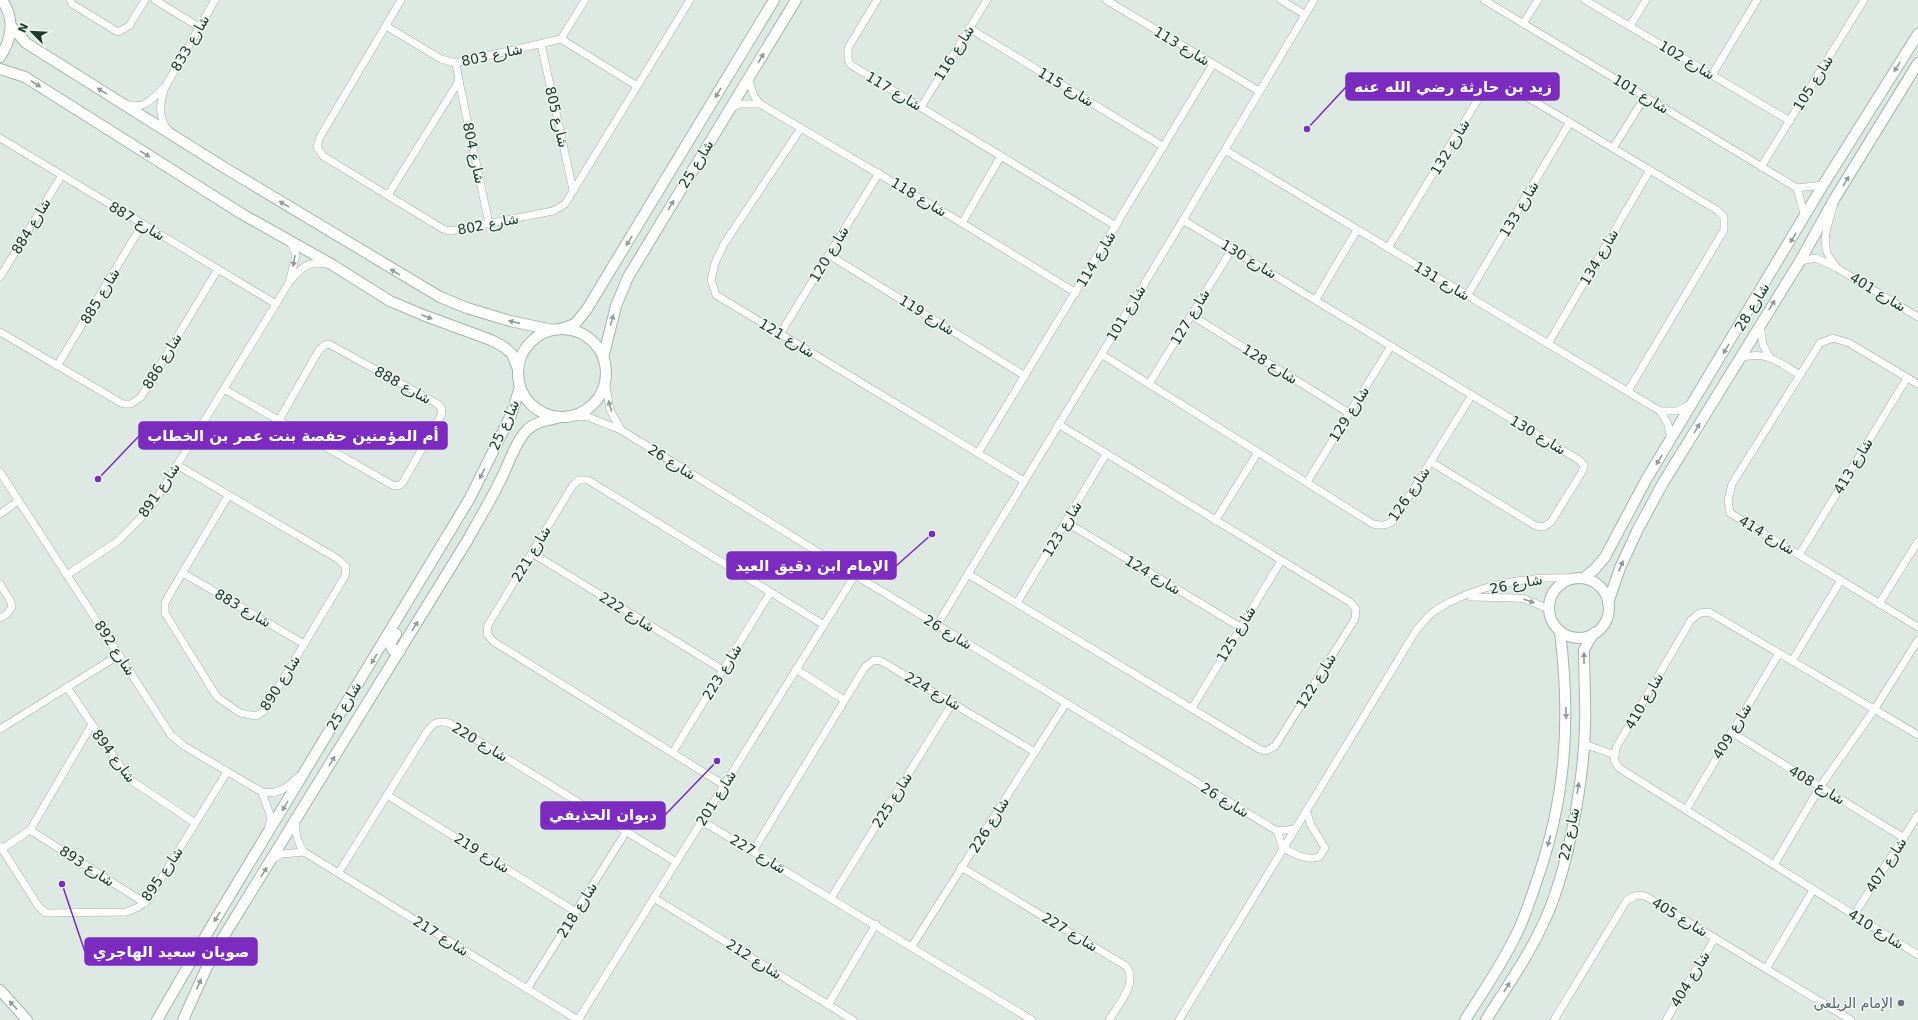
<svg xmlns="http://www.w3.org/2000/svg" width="1918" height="1020" viewBox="0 0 1918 1020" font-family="'DejaVu Sans',Cairo,sans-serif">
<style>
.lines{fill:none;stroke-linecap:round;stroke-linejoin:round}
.street-casing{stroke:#a1b0a9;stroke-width:8}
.secondary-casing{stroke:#a0b8ac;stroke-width:12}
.street{stroke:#fff;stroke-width:7}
.secondary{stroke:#fff;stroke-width:10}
.oneway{fill:#909c97}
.worship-dot{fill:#6b7280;stroke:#eef6f1;stroke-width:1.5}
.labels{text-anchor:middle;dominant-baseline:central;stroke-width:3;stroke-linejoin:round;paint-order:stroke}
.street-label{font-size:14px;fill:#20382f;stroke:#eef6f1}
.worship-label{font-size:14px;fill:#5b616d;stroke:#eef6f1;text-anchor:end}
.leader{fill:none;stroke:#7b2cbf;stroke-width:1.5}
.callout-dot{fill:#7b2cbf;stroke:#eef6f1;stroke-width:1.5}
.callout{fill:#7b2cbf;stroke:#7b2cbf;stroke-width:1.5}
.callout-label{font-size:15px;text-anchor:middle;font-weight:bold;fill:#fff}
</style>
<rect width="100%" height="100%" fill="#dee9e3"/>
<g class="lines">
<defs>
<g id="street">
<polyline points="70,0 72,4 118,32 129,26 145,0"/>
<polyline points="155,0 199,27"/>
<polyline points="401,0 320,137 317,147 323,156 443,229 450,231 553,211 565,204 690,0"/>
<polyline points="877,0 848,48 848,60 851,65 1116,226"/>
<polyline points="1106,0 1259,91"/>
<polyline points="1281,0 1304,14"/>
<polyline points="1484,0 1797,188 1823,185"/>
<polyline points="1585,0 1790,121"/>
<polyline points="1523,24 1538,0"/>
<polyline points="386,26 441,59 456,63 561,39 585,0"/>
<polyline points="1630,26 1646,0"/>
<polyline points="969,28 1164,147"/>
<polyline points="561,39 637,86"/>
<polyline points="541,44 573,190"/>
<polyline points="456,63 459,81 489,224"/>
<polyline points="1712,75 1757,0"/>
<polyline points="748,79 754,96 760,104 962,223 1076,293"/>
<path d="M 129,105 C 144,109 153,99 163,88"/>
<polyline points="921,107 987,0"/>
<polyline points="729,109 740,104 760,104"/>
<polyline points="801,128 724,244 715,263 711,280 716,295 1024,481"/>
<path d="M 169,131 C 157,118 160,102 165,87 L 215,0"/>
<polyline points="0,138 276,304"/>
<polyline points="1613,148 1645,97"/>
<polyline points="1225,150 1660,411 1668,424 1671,440"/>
<polyline points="1761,167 1864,0"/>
<polyline points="1797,188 1805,217"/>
<polyline points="388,195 459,81"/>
<path d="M 1833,207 C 1827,229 1818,246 1835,265"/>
<polyline points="1183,220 1579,460 1584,465 1582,472 1551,522 1544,527 1536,526 1431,462"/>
<polyline points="962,223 1001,156"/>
<polyline points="290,241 296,255 290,279"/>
<polyline points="1388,248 1480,96 1490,86 1500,81 1717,210 1724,217 1724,230 1628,391"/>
<polyline points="829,255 1025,376"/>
<polyline points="1800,261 1816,258 1837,268 1918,317"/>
<polyline points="0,277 62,175"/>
<polyline points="1467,296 1570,122"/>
<polyline points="1316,299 1357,230"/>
<polyline points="1191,315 1349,413"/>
<polyline points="1760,324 1763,345 1769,356"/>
<polyline points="0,332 123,404 131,404 141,397 218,269"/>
<polyline points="780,334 879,173"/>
<polyline points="1548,344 1650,170"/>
<path d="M 1101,354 L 1373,524 C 1382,526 1387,526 1395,519 L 1472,395"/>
<path d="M 1740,358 C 1767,350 1778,362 1800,375"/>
<polyline points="57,366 142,225"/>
<polyline points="605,380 610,410 621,430"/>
<polyline points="1149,384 1232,249"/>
<polyline points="1918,384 1849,343 1833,338 1820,343 1732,484 1728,500 1730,513 1918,627"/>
<polyline points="224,389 394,486 400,485 403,482 441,416 442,409 438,404 329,344 325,345 319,350 279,420"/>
<polyline points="1660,411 1677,411 1691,404"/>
<polyline points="571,416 588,417 621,430 855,575 1277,831 1295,829"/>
<polyline points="978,453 1213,64"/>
<polyline points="177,465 338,559 346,567 345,576 264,711 256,716 240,713 217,697 165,613 165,603 168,597 228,496"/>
<path d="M 0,472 L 171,735 L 184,746 L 262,792 C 279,795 286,788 298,777"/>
<polyline points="1307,482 1391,346"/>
<polyline points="0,514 18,501"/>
<polyline points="1215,521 1258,452"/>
<polyline points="1066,522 1240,627"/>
<polyline points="532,553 723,670"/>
<polyline points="1799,555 1907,378"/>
<polyline points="183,573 304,644"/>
<polyline points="968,574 1259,749 1266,751 1275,746 1355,619 1356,609 1350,602 1058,424"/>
<path d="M 67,575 L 118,541 L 152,506 L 290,281 C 302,267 307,261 327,264"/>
<polyline points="0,584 11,602 12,607 7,614 0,618"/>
<polyline points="1471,597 1516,598 1525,599 1549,609"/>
<polyline points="1017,603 1106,454"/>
<polyline points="1879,604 1918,541"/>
<polyline points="937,625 1183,220 1314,0"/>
<polyline points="1792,661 1841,580"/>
<polyline points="796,669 844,700"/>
<polyline points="67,687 129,779 195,823"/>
<polyline points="1192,708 1281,561"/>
<polyline points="0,729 119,655"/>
<polyline points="1731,732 1904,838"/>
<polyline points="1918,735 1709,612 1700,613 1691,620 1616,748 1614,760 1619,768 1918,955"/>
<polyline points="1584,744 1615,755"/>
<polyline points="673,752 770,593"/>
<polyline points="724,785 494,642 487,634 488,625 573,485 579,480 588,480 824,625"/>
<polyline points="262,792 271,818 269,826"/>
<polyline points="387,795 576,912"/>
<polyline points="1686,810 1779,653"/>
<path d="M 296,821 C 295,833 297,841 304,852 L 578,1020"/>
<polyline points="702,821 1032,1020"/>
<polyline points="30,830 91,726"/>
<path d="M 1277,831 L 1283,848 C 1295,854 1305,861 1319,857 L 1325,848 L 1311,825 L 1306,811"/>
<path d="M 0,846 L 39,907 L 46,913 L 126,912 C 135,909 143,906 149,898 L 227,772"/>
<polyline points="2,849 30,830 145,903"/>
<polyline points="753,851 865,667 874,660 881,661 1035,752"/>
<polyline points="272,859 282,854 304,852"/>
<polyline points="1774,865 1820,787 1874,710 1918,640"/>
<path d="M 961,867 L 1126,966 C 1139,983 1118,1005 1109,1020"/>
<path d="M 339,872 L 426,733 C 433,723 437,720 449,723 L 676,862"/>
<polyline points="654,898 853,1020"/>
<polyline points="831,898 953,702"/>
<polyline points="1854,915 1918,815"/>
<polyline points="912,946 1066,703"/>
<polyline points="1766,969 1813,890"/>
<polyline points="527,989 626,832"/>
<polyline points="828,1005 876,924"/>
<polyline points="578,1020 855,575"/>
<path d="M 1179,1020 L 1417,629 C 1423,623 1429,614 1436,610 C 1475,585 1526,576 1571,578"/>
<polyline points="1554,1020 1627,900 1637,895 1645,896 1851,1020"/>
<polyline points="1666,1020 1715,938"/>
</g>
<g id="secondary">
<polyline points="11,26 26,43 225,168 440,297 467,308 510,321 553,330"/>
<path d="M 0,57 C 12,39 15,19 2,0"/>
<polyline points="0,69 25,77 242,214 331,264 390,301 423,315 491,340 504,347 512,354 518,369"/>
<polyline points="561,329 575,324 587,309 774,0"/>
<circle cx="562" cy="373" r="44"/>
<polyline points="603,358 616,306 628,277 796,0"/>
<polyline points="1585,577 1595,569 1605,557 1646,480 1823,185 1918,34"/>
<circle cx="1579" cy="608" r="30"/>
<polyline points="1608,603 1620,568 1638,529 1663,483 1800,261 1835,198 1918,63"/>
<path d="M 396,634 C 392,640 388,644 393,650 L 400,651"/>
<polyline points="0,990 27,1020"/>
<polyline points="157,1020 215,920 470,498 511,415 520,387"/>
<path d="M 183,1020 L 206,969 L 219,944 L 467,541 C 478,521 491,500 501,479 C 509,464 515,442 527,430 C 536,421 550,420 561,417"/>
<path d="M 1465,1020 C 1482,993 1501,966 1515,937 C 1524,920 1530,901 1536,883 C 1566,799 1571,720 1560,632"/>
<path d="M 1486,1020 C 1508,985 1532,951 1548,913 C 1569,863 1583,783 1585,729 C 1586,703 1584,677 1584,650 L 1588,642 L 1594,633"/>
</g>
</defs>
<use href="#street" class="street-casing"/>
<use href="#secondary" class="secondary-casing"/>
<use href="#street" class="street"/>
<use href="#secondary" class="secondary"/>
</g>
<defs><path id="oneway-solid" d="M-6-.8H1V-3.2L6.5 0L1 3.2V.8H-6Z"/></defs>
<g class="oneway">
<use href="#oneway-solid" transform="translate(761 58) rotate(-59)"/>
<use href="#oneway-solid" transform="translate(1897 67) rotate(122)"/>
<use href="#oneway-solid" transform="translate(36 84) rotate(33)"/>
<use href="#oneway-solid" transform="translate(102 91) rotate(-148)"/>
<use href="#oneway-solid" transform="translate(718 93) rotate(121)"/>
<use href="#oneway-solid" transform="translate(145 154) rotate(32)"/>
<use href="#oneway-solid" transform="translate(1846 181) rotate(-59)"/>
<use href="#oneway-solid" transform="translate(284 204) rotate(-149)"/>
<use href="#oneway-solid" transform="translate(671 205) rotate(-59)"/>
<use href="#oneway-solid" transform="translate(1793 238) rotate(121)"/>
<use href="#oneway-solid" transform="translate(629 241) rotate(121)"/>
<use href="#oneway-solid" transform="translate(294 261) rotate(100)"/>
<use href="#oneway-solid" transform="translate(395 272) rotate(-149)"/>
<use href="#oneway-solid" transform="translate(1772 305) rotate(-58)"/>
<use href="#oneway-solid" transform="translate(427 317) rotate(21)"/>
<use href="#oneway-solid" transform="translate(612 320) rotate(-74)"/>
<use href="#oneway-solid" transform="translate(514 322) rotate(-167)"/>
<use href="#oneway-solid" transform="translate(1726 349) rotate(121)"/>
<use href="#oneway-solid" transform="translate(610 406) rotate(-106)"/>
<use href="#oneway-solid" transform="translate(1697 428) rotate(-59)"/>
<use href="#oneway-solid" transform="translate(1659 460) rotate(122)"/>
<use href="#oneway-solid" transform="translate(482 474) rotate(116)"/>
<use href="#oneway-solid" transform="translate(1621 566) rotate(-67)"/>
<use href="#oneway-solid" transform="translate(1529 601) rotate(19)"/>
<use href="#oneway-solid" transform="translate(415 626) rotate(-58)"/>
<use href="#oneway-solid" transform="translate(1584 658) rotate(-90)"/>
<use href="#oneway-solid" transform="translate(374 659) rotate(121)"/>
<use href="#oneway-solid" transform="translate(1566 713) rotate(88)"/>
<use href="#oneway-solid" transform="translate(332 761) rotate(-59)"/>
<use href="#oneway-solid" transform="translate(1578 788) rotate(-81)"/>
<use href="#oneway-solid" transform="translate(285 806) rotate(120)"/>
<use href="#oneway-solid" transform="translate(1549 841) rotate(106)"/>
<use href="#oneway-solid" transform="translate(264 872) rotate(-57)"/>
<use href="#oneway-solid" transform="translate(217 917) rotate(121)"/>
<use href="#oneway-solid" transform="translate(199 984) rotate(-65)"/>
<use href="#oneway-solid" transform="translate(1507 987) rotate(-58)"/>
<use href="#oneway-solid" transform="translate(13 1005) rotate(-133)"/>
</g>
<circle class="worship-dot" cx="1901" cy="1003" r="4"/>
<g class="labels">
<g class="street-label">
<text transform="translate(190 43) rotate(-60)">شارع 833</text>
<text transform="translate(1182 46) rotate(31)">شارع 113</text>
<text transform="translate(954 53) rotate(-58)">شارع 116</text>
<text transform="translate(492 55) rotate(-12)">شارع 803</text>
<text transform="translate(1687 60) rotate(31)">شارع 102</text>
<text transform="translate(1813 83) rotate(-58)">شارع 105</text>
<text transform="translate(1066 87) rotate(31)">شارع 115</text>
<text transform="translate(894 91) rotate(31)">شارع 117</text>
<text transform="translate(1641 94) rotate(31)">شارع 101</text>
<text transform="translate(557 117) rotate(77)">شارع 805</text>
<text transform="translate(1450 147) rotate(-59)">شارع 132</text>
<text transform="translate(474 153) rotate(78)">شارع 804</text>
<text transform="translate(696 164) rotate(-59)">شارع 25</text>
<text transform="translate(919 197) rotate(31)">شارع 118</text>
<text transform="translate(1519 209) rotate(-59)">شارع 133</text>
<text transform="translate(137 221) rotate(31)">شارع 887</text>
<text transform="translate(488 224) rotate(-11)">شارع 802</text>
<text transform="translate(31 226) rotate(-59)">شارع 884</text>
<text transform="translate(829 254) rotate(-59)">شارع 120</text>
<text transform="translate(1599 257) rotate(-60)">شارع 134</text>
<text transform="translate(1096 259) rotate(-59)">شارع 114</text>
<text transform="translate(1249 259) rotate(31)">شارع 130</text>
<text transform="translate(1442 281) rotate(31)">شارع 131</text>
<text transform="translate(1878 292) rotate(31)">شارع 401</text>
<text transform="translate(100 296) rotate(-59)">شارع 885</text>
<text transform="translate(1752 307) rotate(-59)">شارع 28</text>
<text transform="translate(1126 313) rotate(-59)">شارع 101</text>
<text transform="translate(927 315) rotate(32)">شارع 119</text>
<text transform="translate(1190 317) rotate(-59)">شارع 127</text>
<text transform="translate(787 338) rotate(31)">شارع 121</text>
<text transform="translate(162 361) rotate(-59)">شارع 886</text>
<text transform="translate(1270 364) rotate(32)">شارع 128</text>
<text transform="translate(403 385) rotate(29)">شارع 888</text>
<text transform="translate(1349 414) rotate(-58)">شارع 129</text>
<text transform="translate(504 425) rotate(-66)">شارع 25</text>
<text transform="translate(1538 435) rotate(31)">شارع 130</text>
<text transform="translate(672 462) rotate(32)">شارع 26</text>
<text transform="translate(1853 466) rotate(-59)">شارع 413</text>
<text transform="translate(159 490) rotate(-56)">شارع 891</text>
<text transform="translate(1409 494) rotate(-56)">شارع 126</text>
<text transform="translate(1062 529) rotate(-59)">شارع 123</text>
<text transform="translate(1767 535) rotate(31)">شارع 414</text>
<text transform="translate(531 554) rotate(-59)">شارع 221</text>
<text transform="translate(1153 575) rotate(31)">شارع 124</text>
<text transform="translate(1516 584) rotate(-11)">شارع 26</text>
<text transform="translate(243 608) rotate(30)">شارع 883</text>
<text transform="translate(627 612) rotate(32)">شارع 222</text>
<text transform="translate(948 632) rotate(31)">شارع 26</text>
<text transform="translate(1236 634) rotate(-59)">شارع 125</text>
<text transform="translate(115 648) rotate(57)">شارع 892</text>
<text transform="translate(722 672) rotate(-59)">شارع 223</text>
<text transform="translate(1316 681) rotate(-58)">شارع 122</text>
<text transform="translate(280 683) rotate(-58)">شارع 890</text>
<text transform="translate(933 691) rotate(30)">شارع 224</text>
<text transform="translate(1644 701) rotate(-60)">شارع 410</text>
<text transform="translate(344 706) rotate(-59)">شارع 25</text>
<text transform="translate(1732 731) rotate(-59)">شارع 409</text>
<text transform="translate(480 742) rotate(31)">شارع 220</text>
<text transform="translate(114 756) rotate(53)">شارع 894</text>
<text transform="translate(1817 785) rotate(31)">شارع 408</text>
<text transform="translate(716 798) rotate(-58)">شارع 201</text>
<text transform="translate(892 800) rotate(-58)">شارع 225</text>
<text transform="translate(1225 800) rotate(31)">شارع 26</text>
<text transform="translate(989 825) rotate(-58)">شارع 226</text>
<text transform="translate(1569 834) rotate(-78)">شارع 22</text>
<text transform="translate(482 853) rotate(32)">شارع 219</text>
<text transform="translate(758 854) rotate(31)">شارع 227</text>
<text transform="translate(1886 865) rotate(-57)">شارع 407</text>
<text transform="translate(87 866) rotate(33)">شارع 893</text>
<text transform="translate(162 874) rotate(-56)">شارع 895</text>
<text transform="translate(577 910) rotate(-58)">شارع 218</text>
<text transform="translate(1680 917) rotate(31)">شارع 405</text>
<text transform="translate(1876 929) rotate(32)">شارع 410</text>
<text transform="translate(1070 932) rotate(31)">شارع 227</text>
<text transform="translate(441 936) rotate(32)">شارع 217</text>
<text transform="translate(754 959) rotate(32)">شارع 212</text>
<text transform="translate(1690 979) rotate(-59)">شارع 404</text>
</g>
<g class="worship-label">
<text x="1893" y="1003">الإمام الزيلعي</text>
</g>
</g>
<path class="leader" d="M1307 129L1346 87M98 479L139 436M932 534L896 566M717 761L665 815M62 884L85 952"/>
<g class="callout-dot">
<circle cx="1307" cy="129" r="4"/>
<circle cx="98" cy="479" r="4"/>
<circle cx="932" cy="534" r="4"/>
<circle cx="717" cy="761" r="4"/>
<circle cx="62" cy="884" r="4"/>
</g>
<g class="callout">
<rect x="1346" y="73" width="213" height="27" rx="4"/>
<rect x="139" y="422" width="308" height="27" rx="4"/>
<rect x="727" y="552" width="169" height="27" rx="4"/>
<rect x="541" y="802" width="124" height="27" rx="4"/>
<rect x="85" y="938" width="172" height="27" rx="4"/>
</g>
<g class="callout-label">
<text x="1453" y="92">زيد بن حارثة رضي الله عنه</text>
<text x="293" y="441">أم المؤمنين حفصة بنت عمر بن الخطاب</text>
<text x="812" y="571">الإمام ابن دقيق العيد</text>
<text x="603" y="820">ديوان الحذيفي</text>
<text x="171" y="957">صويان سعيد الهاجري</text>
</g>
<g transform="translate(32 32) rotate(294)" stroke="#eef6f1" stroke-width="3" paint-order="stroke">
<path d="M0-3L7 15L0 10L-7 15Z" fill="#20382f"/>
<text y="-6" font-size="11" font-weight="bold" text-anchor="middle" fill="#20382f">N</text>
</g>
</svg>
